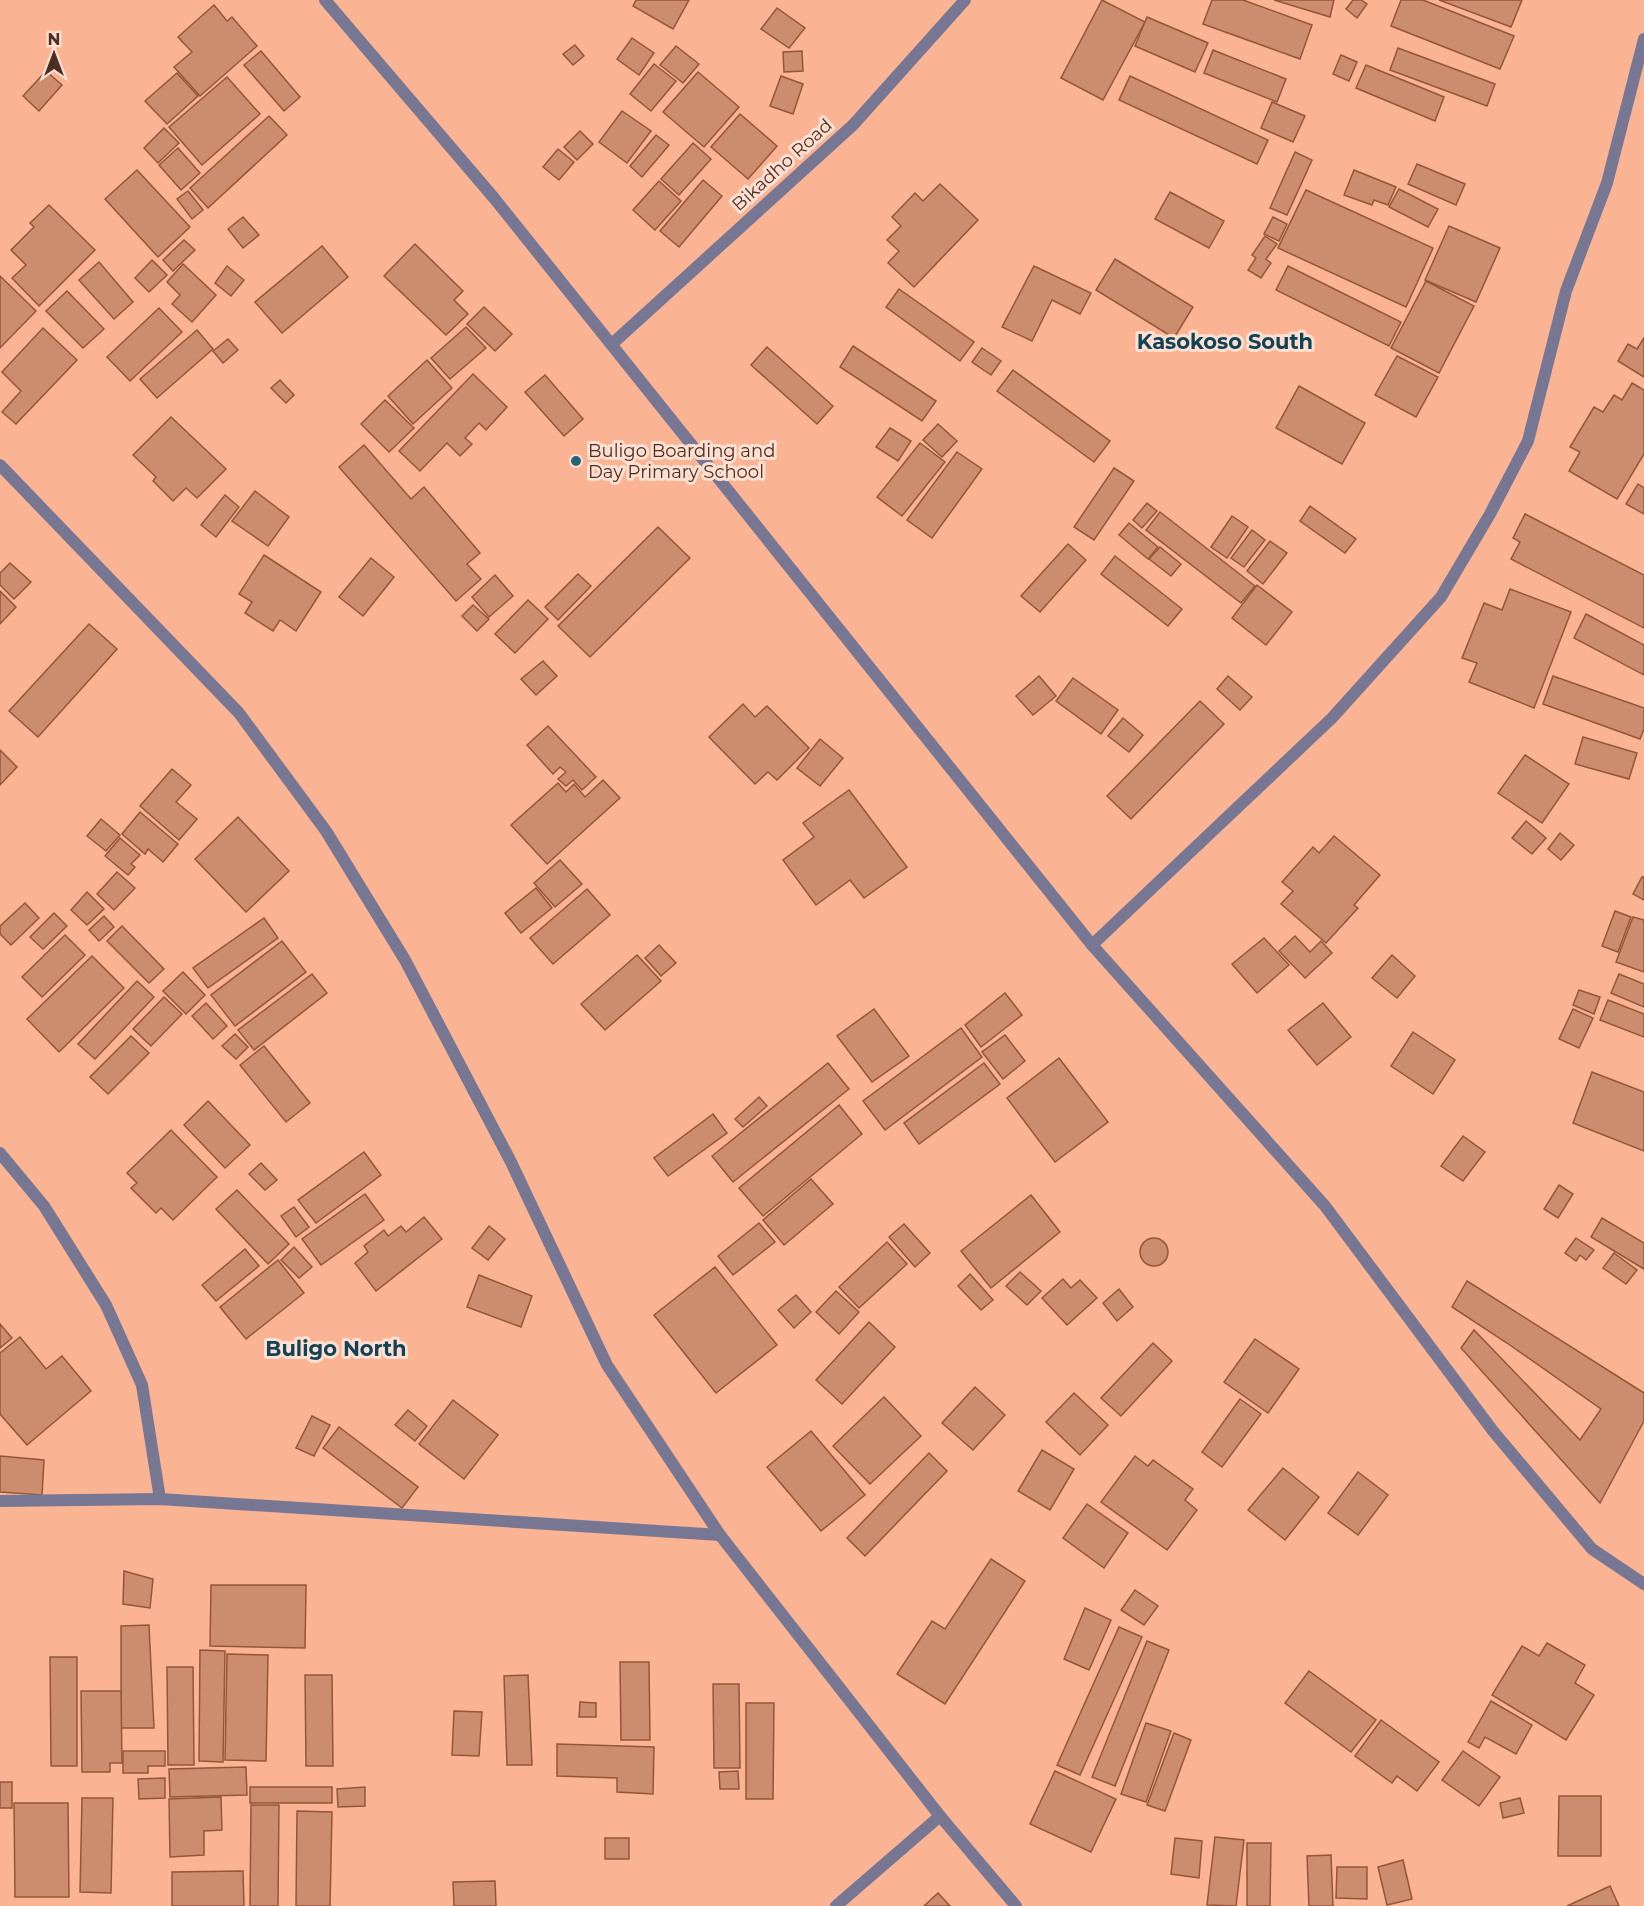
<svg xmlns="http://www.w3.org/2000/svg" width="1644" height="1906" viewBox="0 0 1644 1906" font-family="Montserrat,sans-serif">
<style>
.building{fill:#cc8c6e;stroke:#955637;stroke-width:1.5}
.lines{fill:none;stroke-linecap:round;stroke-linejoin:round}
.minor{stroke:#787793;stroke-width:12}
.poi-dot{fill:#25637a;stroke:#fee0d3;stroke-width:2}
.labels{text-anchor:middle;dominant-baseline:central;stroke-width:6;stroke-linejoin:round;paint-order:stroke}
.street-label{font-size:18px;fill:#4b2f22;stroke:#fee0d3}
.poi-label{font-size:18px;fill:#4b2f22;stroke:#fee0d3;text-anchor:start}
.quarter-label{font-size:21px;font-weight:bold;fill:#114355;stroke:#fee0d3}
</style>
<rect width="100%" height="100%" fill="#fbb493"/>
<g class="building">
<polygon points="636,0 689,0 673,29 633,6"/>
<polygon points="1102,0 1145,22 1103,100 1061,78"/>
<polygon points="1212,0 1243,0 1312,25 1300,59 1203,24"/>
<polygon points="1274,0 1334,0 1330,17"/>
<polygon points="1353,0 1361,0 1367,4 1357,18 1346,9"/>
<polygon points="1401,0 1423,0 1514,36 1500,69 1391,26"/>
<polygon points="1439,0 1522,0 1511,27"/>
<polygon points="214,5 227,21 232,17 257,46 200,96 174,67 192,52 178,37"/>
<polygon points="777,8 805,28 789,48 761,29"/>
<polygon points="1147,17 1208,43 1195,72 1135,46"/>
<polygon points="632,38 654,53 639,75 617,59"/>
<polygon points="575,45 584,56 573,65 563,54"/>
<polygon points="676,46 699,64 683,83 660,65"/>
<polygon points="1398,48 1495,84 1487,106 1390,70"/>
<polygon points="1213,50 1286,79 1277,102 1204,73"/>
<polygon points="261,51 300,97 284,111 244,65"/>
<polygon points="802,51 803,71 784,72 783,52"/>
<polygon points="1341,55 1357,62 1349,81 1333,74"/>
<polygon points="654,64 676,81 651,111 630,94"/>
<polygon points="1366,65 1444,97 1435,121 1356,88"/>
<polygon points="46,71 62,85 39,111 23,96"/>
<polygon points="698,72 739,107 704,147 663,112"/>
<polygon points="177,73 198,96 167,124 145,101"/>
<polygon points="781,76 803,84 793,114 770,106"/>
<polygon points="1130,76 1268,140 1257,164 1119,100"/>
<polygon points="227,77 260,114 202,165 169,127"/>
<polygon points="1272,102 1305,116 1293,142 1261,128"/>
<polygon points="622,111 651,131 627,163 599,142"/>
<polygon points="740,114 777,146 748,179 711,147"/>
<polygon points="269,116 287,135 208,208 190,188"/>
<polygon points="164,128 179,143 158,163 144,148"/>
<polygon points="580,131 593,144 577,160 564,147"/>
<polygon points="656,135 669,145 642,177 630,166"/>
<polygon points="693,143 711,159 679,195 661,179"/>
<polygon points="178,148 200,173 181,190 159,165"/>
<polygon points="558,149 574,162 559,180 543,167"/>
<polygon points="1295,152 1312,160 1287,215 1270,208"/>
<polygon points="1417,164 1465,184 1456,205 1408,184"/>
<polygon points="137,170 190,227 158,257 105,199"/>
<polygon points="1354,170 1396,187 1388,205 1374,200 1372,205 1344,195"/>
<polygon points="703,180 722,196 679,247 660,231"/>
<polygon points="659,181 681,201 655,230 633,210"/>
<polygon points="940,184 978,220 914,287 888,263 899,251 887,240 901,226 892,217 915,193 923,201"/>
<polygon points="1399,189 1438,209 1428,227 1389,207"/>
<polygon points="1306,190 1433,248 1406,307 1278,248"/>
<polygon points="188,191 203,210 192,219 177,199"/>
<polygon points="1170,192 1224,221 1209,248 1155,219"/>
<polygon points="49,205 95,250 39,306 12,278 26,265 11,250 34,227 30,223"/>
<polygon points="243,217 259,235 243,248 228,229"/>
<polygon points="1273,217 1287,224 1279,241 1264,234"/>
<polygon points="1449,226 1500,248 1476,302 1425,280"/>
<polygon points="1265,236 1277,244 1266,259 1271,263 1261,278 1248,270 1256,258 1252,255"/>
<polygon points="184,240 195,250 173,271 163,260"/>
<polygon points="415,244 463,291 454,300 468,314 446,335 384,276"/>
<polygon points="322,246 348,277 282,333 255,302"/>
<polygon points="1115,259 1193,307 1174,338 1096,290"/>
<polygon points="152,260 167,275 149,292 135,278"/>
<polygon points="99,262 133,302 114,319 79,280"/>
<polygon points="183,264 216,295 192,322 172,304 180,295 167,282"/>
<polygon points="227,266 244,280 231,296 215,283"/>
<polygon points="1034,266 1091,293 1080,314 1052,300 1032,341 1002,327"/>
<polygon points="1288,266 1401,322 1389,346 1276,290"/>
<polygon points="0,276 36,311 0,348"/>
<polygon points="1426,281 1474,306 1439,373 1391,348"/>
<polygon points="899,289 974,342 960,361 886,307"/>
<polygon points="67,291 104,329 83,348 46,311"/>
<polygon points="484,307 512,334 495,351 467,324"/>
<polygon points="159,308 182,332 130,381 107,357"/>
<polygon points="466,327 486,348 450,379 431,358"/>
<polygon points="43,328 77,360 16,424 2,412 21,391 2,372"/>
<polygon points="197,330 213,349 157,398 140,379"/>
<polygon points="1644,338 1644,377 1618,361 1628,344 1637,349"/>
<polygon points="228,339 238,350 223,363 213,351"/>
<polygon points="853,346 936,401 922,421 840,367"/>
<polygon points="767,347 833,406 817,424 751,365"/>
<polygon points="982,348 1001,361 991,375 972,362"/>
<polygon points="1397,356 1438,377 1416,417 1375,395"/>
<polygon points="427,360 452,388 413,424 388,396"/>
<polygon points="1013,370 1110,441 1094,462 997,391"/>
<polygon points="473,374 507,407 486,430 479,423 465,438 472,444 460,456 447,443 420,471 399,451"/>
<polygon points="545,375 583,419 564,436 525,392"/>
<polygon points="280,380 294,395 286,403 271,388"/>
<polygon points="1632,383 1644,390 1644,454 1617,499 1569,471 1580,452 1570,447 1594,407 1603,412 1614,395 1622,400"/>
<polygon points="1299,386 1365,423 1342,464 1276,428"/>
<polygon points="385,400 414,428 389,452 361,424"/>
<polygon points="171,417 226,469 197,498 186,488 173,501 153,481 156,477 133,455"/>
<polygon points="938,424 957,441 942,457 923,440"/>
<polygon points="890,428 911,441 898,461 876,447"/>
<polygon points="920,443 945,462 902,516 877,497"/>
<polygon points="364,445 411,499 424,487 480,553 467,564 481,579 456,601 339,467"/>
<polygon points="957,452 982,469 932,538 907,520"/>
<polygon points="1114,468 1134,481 1094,540 1074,527"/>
<polygon points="1638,484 1644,488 1644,514 1626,504"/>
<polygon points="255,491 289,517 268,546 232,521"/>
<polygon points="225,495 239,507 216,537 201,525"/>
<polygon points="1147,503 1157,511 1142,528 1133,520"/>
<polygon points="1310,506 1356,539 1345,553 1300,521"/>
<polygon points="1160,512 1255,586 1241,603 1146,530"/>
<polygon points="1525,514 1644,575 1644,628 1511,559 1520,542 1513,538"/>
<polygon points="1232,516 1248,527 1227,558 1211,547"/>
<polygon points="1129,523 1158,547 1148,559 1119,535"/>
<polygon points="658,527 690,558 590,657 558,626"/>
<polygon points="1252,530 1265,540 1244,567 1231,558"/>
<polygon points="1270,541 1287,553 1263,584 1247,571"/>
<polygon points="1068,544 1086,560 1040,612 1021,596"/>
<polygon points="1160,547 1181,564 1171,576 1149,559"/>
<polygon points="264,555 321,592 296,631 280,620 273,631 245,613 252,602 239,594"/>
<polygon points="1115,556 1182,609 1168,626 1101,574"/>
<polygon points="371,558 394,577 363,616 339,597"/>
<polygon points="10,563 31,582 14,599 0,585 0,573"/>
<polygon points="578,574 591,586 558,620 545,607"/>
<polygon points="495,575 513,596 489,617 472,597"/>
<polygon points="1257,585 1292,612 1266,645 1232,618"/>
<polygon points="1510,589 1571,612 1534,708 1469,682 1477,663 1462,658 1484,603 1502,610"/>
<polygon points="0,591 16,607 0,624"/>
<polygon points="528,600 548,619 515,653 495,634"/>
<polygon points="473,605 489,619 477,631 462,616"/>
<polygon points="1586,614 1644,645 1644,675 1574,638"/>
<polygon points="89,624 117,649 38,737 9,711"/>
<polygon points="543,661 557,676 536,695 521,679"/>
<polygon points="1039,676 1056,696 1033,715 1016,696"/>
<polygon points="1228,676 1252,697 1240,710 1217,689"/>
<polygon points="1553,676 1644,708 1644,729 1640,739 1543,704"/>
<polygon points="1073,678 1118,710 1101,734 1056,701"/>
<polygon points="1200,701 1224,724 1131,819 1107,796"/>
<polygon points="743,704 755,717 767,706 809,748 777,780 768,772 755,784 709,737"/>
<polygon points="1123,718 1143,735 1129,752 1108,736"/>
<polygon points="548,726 596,777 582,790 573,780 566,786 558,779 566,772 560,767 553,774 527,745"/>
<polygon points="1583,737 1637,753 1629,779 1575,764"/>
<polygon points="820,739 843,758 820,786 797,768"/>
<polygon points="0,750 17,767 0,785"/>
<polygon points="1525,755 1569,784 1542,823 1498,793"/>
<polygon points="172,769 191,785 176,802 197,819 179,840 140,806"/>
<polygon points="603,780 620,798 547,864 511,825 558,783 566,792 574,784 585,797"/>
<polygon points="849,790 907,867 864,898 850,880 816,905 783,860 814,837 803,823"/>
<polygon points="140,812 178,844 163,862 148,849 145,854 122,834"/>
<polygon points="238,817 289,871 246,912 195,859"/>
<polygon points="101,819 120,835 106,851 87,836"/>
<polygon points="1526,821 1546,838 1532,854 1512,838"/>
<polygon points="1560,833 1574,845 1561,860 1548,849"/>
<polygon points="1334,836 1380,875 1354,905 1358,908 1326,943 1281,904 1293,891 1282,882 1313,847 1319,853"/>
<polygon points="120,838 140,855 131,864 135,867 128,875 105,856"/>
<polygon points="560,860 582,884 555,907 534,883"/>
<polygon points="117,872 135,888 114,910 97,894"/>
<polygon points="1642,877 1644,877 1644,900 1633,894"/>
<polygon points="536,888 552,908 521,933 505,913"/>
<polygon points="587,889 610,915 553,964 530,938"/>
<polygon points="87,892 104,909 87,925 71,910"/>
<polygon points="25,903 39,918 11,945 0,934 0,926"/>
<polygon points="1615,911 1631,917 1618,952 1602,946"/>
<polygon points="54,913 67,926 43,949 30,937"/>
<polygon points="104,916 114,927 99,941 89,930"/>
<polygon points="1633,917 1644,920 1644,972 1616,962"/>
<polygon points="264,918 278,938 208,988 193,968"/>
<polygon points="122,926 164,969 149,983 107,941"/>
<polygon points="65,935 85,955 42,997 22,977"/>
<polygon points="1295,936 1310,952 1321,941 1332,953 1305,978 1279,951"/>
<polygon points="1264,938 1289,965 1257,993 1232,964"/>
<polygon points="282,941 306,972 235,1026 211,995"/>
<polygon points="659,945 676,963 661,976 645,958"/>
<polygon points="637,955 661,981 605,1030 581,1004"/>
<polygon points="1392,955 1415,976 1397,998 1372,978"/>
<polygon points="92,956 124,988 59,1052 27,1019"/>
<polygon points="183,972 205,995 186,1014 163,991"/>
<polygon points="312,974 327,993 254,1050 238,1030"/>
<polygon points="1619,974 1644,984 1644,1007 1611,993"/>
<polygon points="137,981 154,997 95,1059 78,1044"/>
<polygon points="1579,990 1600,997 1594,1014 1573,1005"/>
<polygon points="1005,993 1022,1015 981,1047 965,1025"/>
<polygon points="164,997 182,1014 151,1046 133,1029"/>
<polygon points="1608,1000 1644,1014 1644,1037 1600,1020"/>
<polygon points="206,1003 227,1026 213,1039 192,1016"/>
<polygon points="1323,1003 1351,1037 1317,1065 1288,1030"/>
<polygon points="874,1009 909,1056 872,1082 837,1036"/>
<polygon points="1573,1009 1593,1018 1579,1048 1559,1039"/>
<polygon points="961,1028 982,1057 885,1130 863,1101"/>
<polygon points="1413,1032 1455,1060 1433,1094 1391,1066"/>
<polygon points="235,1034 248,1047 236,1059 222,1046"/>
<polygon points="1005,1035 1025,1061 1003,1079 982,1052"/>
<polygon points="131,1036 149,1053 108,1094 90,1077"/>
<polygon points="264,1046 310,1103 286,1122 240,1065"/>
<polygon points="1059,1058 1108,1122 1055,1162 1007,1098"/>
<polygon points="828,1063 849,1089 733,1182 712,1156"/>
<polygon points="984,1063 1000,1084 919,1144 904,1123"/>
<polygon points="1592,1072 1644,1092 1644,1151 1573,1123"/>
<polygon points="759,1097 767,1106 743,1127 735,1119"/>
<polygon points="208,1101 250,1145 225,1168 184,1125"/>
<polygon points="839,1105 862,1134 763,1216 739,1188"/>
<polygon points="713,1114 727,1133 668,1176 654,1158"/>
<polygon points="171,1130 217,1177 173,1220 161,1208 156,1213 131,1188 137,1183 127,1173"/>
<polygon points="1463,1136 1485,1152 1463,1181 1441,1166"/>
<polygon points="364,1152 381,1175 316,1223 298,1200"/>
<polygon points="261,1163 277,1180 265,1190 249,1174"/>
<polygon points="811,1179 833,1204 784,1245 763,1220"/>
<polygon points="1559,1185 1573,1194 1558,1218 1544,1209"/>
<polygon points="237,1190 289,1244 268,1264 216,1209"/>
<polygon points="365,1194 384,1220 321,1265 302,1239"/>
<polygon points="1031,1195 1060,1232 991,1288 961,1251"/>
<polygon points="294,1207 309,1227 296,1237 281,1216"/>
<polygon points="424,1217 442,1239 376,1291 355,1263 368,1252 364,1246 384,1230 388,1236 401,1226 406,1232"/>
<polygon points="1602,1218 1644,1243 1644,1269 1591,1237"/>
<polygon points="759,1223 775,1242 733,1275 718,1256"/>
<polygon points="904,1224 930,1253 915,1267 889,1237"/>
<polygon points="489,1226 505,1239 488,1260 472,1248"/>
<circle cx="1154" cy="1252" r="14"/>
<polygon points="1576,1238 1594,1250 1586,1260 1580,1255 1576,1261 1565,1253"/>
<polygon points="887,1242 907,1264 859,1308 839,1287"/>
<polygon points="294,1247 312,1267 299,1278 281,1260"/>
<polygon points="245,1249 259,1266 216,1301 202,1285"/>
<polygon points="1614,1253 1637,1270 1626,1284 1603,1268"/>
<polygon points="278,1260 304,1293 246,1339 220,1307"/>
<polygon points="715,1267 777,1345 716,1393 654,1315"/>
<polygon points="1020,1272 1041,1291 1027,1305 1006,1286"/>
<polygon points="970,1274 993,1300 981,1310 958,1286"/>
<polygon points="479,1275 532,1296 521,1327 467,1307"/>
<polygon points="1063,1279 1071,1288 1080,1280 1097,1298 1067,1325 1042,1298"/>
<polygon points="1467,1281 1644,1393 1644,1421 1600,1503 1461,1348 1474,1330 1580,1440 1601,1409 1507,1343 1452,1307"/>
<polygon points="1119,1289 1133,1307 1117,1321 1103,1303"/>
<polygon points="836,1291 859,1312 839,1334 816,1312"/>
<polygon points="796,1295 811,1312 794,1328 778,1310"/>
<polygon points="869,1322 895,1347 842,1404 816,1380"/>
<polygon points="0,1324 12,1338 0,1348"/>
<polygon points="20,1337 46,1369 62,1356 91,1391 27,1445 0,1414 0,1353"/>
<polygon points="1255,1339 1299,1369 1268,1413 1224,1382"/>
<polygon points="1153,1343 1172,1361 1121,1416 1101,1398"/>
<polygon points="975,1387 1005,1415 973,1450 942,1423"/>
<polygon points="1074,1393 1108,1425 1080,1455 1046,1422"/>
<polygon points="884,1397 921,1436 870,1484 833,1446"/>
<polygon points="1240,1399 1261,1414 1222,1467 1202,1452"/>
<polygon points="453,1400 498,1435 464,1479 419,1444"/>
<polygon points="408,1410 427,1426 415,1441 395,1425"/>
<polygon points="312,1416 330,1425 314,1456 296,1448"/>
<polygon points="339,1427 418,1487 402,1508 323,1448"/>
<polygon points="811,1431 865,1495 821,1531 767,1467"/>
<polygon points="1042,1450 1074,1469 1050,1510 1018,1491"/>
<polygon points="929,1453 947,1471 865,1556 847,1538"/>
<polygon points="0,1456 44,1460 42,1495 0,1492"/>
<polygon points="1135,1456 1148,1466 1153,1460 1193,1489 1185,1500 1197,1510 1167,1550 1101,1502"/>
<polygon points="1283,1468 1319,1497 1285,1540 1248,1510"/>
<polygon points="1358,1472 1388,1495 1358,1535 1328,1513"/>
<polygon points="1087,1504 1128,1533 1104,1568 1063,1538"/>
<polygon points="991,1559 1025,1581 945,1704 897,1674 932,1621 945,1629"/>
<polygon points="124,1571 153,1579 150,1608 123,1604"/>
<polygon points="211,1585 306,1585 305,1648 210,1646"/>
<polygon points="1135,1590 1158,1606 1144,1625 1121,1610"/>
<polygon points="1085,1608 1111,1620 1089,1670 1064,1659"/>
<polygon points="149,1625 154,1728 121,1728 121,1626"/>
<polygon points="1119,1627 1142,1637 1080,1775 1057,1765"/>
<polygon points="1147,1641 1169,1650 1115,1786 1092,1777"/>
<polygon points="1547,1643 1585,1665 1575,1683 1594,1695 1566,1740 1492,1695 1522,1646 1539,1656"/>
<polygon points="200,1650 225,1651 223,1762 199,1761"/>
<polygon points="227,1654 268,1655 266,1761 225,1760"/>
<polygon points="50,1657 77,1657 77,1766 51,1766"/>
<polygon points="620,1662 649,1662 650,1740 621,1740"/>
<polygon points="167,1667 193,1667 194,1765 168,1765"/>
<polygon points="1309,1671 1376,1720 1351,1752 1285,1703"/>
<polygon points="305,1675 332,1675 333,1766 306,1766"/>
<polygon points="528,1675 532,1765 507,1765 504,1676"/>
<polygon points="713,1684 739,1684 740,1768 714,1768"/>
<polygon points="81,1691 121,1691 122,1763 110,1763 110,1772 82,1772"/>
<polygon points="1491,1701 1532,1725 1516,1754 1485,1737 1479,1748 1468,1742"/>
<polygon points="580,1702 596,1703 596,1717 579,1717"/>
<polygon points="746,1703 774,1703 773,1799 746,1799"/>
<polygon points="454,1711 482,1712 479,1756 452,1755"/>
<polygon points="1381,1720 1439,1762 1417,1791 1397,1776 1392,1783 1355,1756"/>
<polygon points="1146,1723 1171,1731 1146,1802 1121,1794"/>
<polygon points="1174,1733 1191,1740 1165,1811 1147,1805"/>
<polygon points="557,1744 654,1747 653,1794 617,1792 617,1778 557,1776"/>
<polygon points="123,1751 165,1751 165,1766 148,1766 148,1773 123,1773"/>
<polygon points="1463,1751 1500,1777 1479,1806 1442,1780"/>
<polygon points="246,1767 247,1795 170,1797 169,1769"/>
<polygon points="738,1771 739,1789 720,1789 719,1772"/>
<polygon points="1055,1771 1116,1799 1091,1852 1030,1824"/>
<polygon points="165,1778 165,1798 139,1799 138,1779"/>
<rect x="0" y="1782" width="12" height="26"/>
<rect x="250" y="1787" width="82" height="16"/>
<polygon points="365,1787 365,1806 338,1807 337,1789"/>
<polygon points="1559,1796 1601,1796 1601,1856 1558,1856"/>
<polygon points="221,1797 222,1830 204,1831 204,1855 170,1857 169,1799"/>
<polygon points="82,1798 113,1798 111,1893 80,1892"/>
<polygon points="1520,1798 1524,1813 1503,1818 1500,1803"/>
<polygon points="14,1803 68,1803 69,1897 15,1897"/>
<polygon points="251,1805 279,1805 278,1906 250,1906"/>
<polygon points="297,1811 332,1812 330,1906 296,1906"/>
<polygon points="1215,1837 1244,1840 1236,1906 1207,1905"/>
<rect x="605" y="1838" width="24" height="21"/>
<polygon points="1175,1838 1202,1841 1199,1878 1171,1874"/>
<polygon points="1247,1843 1271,1843 1270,1906 1247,1906"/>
<polygon points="1331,1855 1333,1906 1309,1906 1307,1856"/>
<polygon points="1403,1860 1412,1899 1387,1905 1378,1867"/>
<polygon points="1337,1867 1367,1867 1367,1899 1336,1898"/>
<polygon points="243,1871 244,1906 172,1906 172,1872"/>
<polygon points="495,1881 496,1906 454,1906 453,1882"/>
<polygon points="1610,1886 1619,1906 1567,1906"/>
<polygon points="938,1893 950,1906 924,1906"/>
</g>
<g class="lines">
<g class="minor">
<polyline points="325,0 494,198 1092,945 1325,1206 1493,1431 1592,1549 1644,1584"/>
<polyline points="612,344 853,125 965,0"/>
<polyline points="0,465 239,713 326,831 405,960 511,1162 607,1365 720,1535 940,1816 1016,1906"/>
<polyline points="1092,945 1332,718 1441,597 1490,514 1528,441 1566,291 1607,183 1644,39"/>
<polyline points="0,1153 44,1206 106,1305 142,1385 160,1499"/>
<polyline points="0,1501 160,1499 720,1535"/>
<polyline points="836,1906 940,1816"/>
</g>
</g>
<circle class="poi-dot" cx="576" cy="461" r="6"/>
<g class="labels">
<g class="street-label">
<text transform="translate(782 165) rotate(-42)">Bikadho Road</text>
</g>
<g class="poi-label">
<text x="588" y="451">Buligo Boarding and<tspan x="588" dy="21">Day Primary School</tspan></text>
</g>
<g class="quarter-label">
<text x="1225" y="341">Kasokoso South</text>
<text x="336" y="1348">Buligo North</text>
</g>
</g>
<g transform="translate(54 54)" stroke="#fee0d3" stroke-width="4.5" paint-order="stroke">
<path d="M0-4.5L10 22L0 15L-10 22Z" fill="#4b2f22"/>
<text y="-9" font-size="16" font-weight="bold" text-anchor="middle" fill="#4b2f22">N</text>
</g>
</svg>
